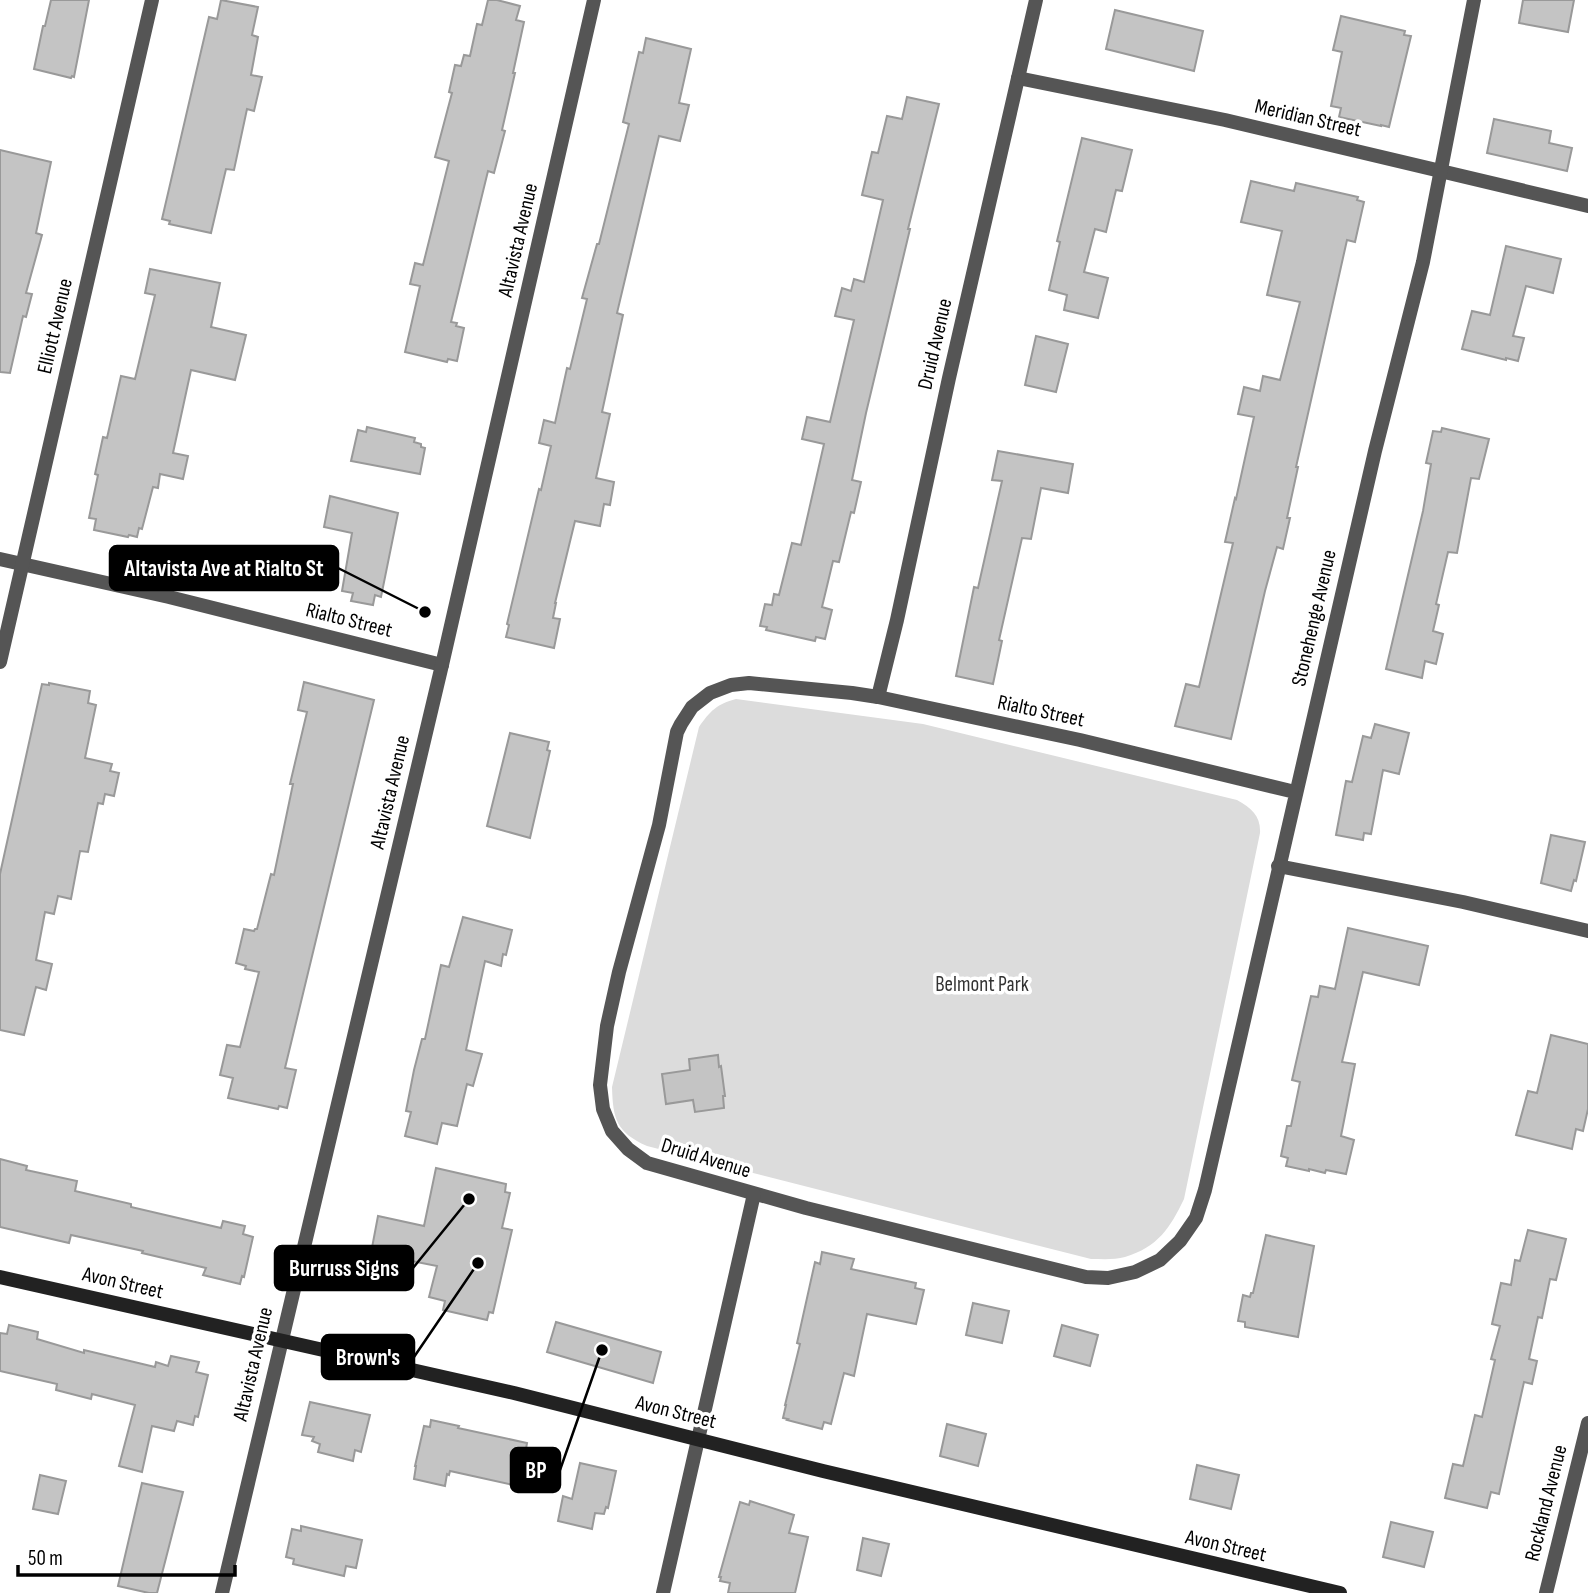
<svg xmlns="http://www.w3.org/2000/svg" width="1588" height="1593" viewBox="0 0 1588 1593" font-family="'Sofia Sans Condensed',sans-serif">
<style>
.green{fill:#dcdcdc}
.building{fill:#c4c4c4;stroke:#999;stroke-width:2}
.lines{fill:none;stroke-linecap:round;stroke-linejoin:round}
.minor{stroke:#555;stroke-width:14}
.tertiary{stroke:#555;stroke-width:14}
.secondary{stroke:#222;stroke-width:14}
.labels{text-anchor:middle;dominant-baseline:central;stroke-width:7;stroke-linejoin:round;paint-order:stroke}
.street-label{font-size:21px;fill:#000;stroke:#fff}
.park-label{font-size:21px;fill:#333;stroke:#fff}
.leader{fill:none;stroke:#000;stroke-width:2.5}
.callout-dot{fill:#000;stroke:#fff;stroke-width:2.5}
.callout{fill:#000;stroke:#000;stroke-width:2.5}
.callout-label{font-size:23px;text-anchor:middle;font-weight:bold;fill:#fff}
</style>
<rect width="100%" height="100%" fill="#fff"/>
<path class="green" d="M 736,699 L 923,724 L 1237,800 C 1252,808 1261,817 1260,833 L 1184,1199 C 1170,1228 1158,1247 1125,1257 C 1115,1260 1102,1259 1091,1259 L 647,1146 C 616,1132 613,1119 612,1087 L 699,727 C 710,711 717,704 736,699 Z"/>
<g class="building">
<polygon points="51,0 89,0 74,77 72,76 71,78 34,69 43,26 45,26"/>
<polygon points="221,0 258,7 252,35 258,37 251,75 262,77 254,111 247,109 234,170 226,169 211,233 169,224 170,221 162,219 209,17 217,19"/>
<polygon points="488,0 497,0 520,6 516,20 524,22 513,73 515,73 502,130 505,131 494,173 488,171 451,322 457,323 456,326 464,328 457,361 448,359 447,362 405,352 420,286 410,284 415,263 423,265 449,161 435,157 452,93 449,92 455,65 461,66 464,55 470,56 477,24 482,25"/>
<polygon points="1523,0 1574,0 1568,32 1519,23"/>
<polygon points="1115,10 1203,31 1194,71 1106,49"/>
<polygon points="1341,16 1405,31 1404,35 1411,36 1389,127 1381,125 1381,126 1339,117 1341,108 1331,106 1342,52 1333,50"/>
<polygon points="646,38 691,49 679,103 689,105 680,141 659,136 617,313 623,315 602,412 610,414 596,478 614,482 610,505 604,504 600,526 575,521 555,603 556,603 553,618 560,619 554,648 506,637 509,625 507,624 539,489 541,490 551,446 539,443 544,420 555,423 567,368 570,369 587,299 582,298 597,244 599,244 629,124 623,122 639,52 643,53"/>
<polygon points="907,97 939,104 908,229 910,229 866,413 852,480 861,482 854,513 851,512 839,562 833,561 822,607 832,610 825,639 816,637 815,641 766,630 767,627 760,626 765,604 772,605 774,594 779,595 792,543 801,545 824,444 802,439 807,417 830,422 854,320 835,316 842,288 851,291 854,279 864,282 883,200 862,195 872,152 878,153 887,116 902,119"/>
<polygon points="1494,119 1551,131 1549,143 1572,148 1567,171 1487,153"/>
<polygon points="1082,138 1132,150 1122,191 1116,190 1106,232 1095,229 1084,272 1108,278 1098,318 1064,310 1067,295 1049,290 1060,242 1057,241"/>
<polygon points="0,150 51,162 36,233 42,235 26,293 32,294 26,317 23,316 10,373 0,372"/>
<polygon points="1251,181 1294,191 1296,183 1358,197 1357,200 1364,202 1355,242 1347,240 1296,467 1298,467 1287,518 1290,518 1283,549 1277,547 1265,591 1231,739 1175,726 1186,684 1199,687 1233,543 1225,542 1235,498 1236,499 1254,417 1238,414 1244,387 1260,391 1263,376 1280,380 1300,302 1267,295 1282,231 1241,222"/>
<polygon points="1506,246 1561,259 1553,293 1526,286 1513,336 1524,338 1518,361 1506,358 1506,360 1462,349 1472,311 1490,315"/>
<polygon points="150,269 220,283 211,327 246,335 235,380 191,370 173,453 188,456 183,479 160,474 158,488 153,487 142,529 139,528 137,537 129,535 128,537 94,530 96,519 89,518 98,475 95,474 103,437 107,438 121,376 135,379 155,295 145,293"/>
<polygon points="1036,336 1068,344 1056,392 1025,385"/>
<polygon points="367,427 415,438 414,442 421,444 421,447 425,448 420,474 351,461 358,430 366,432"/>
<polygon points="1442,428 1489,439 1479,479 1471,478 1457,553 1448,552 1436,604 1439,605 1433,631 1443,634 1436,664 1425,661 1422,678 1386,669 1423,511 1431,464 1426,463 1433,431 1441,432"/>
<polygon points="998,451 1073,464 1068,493 1041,488 1031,539 1022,538 999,640 1002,641 993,684 956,676 974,587 978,588 1002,481 992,480"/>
<polygon points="330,496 398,513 381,597 375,595 373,605 351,601 353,593 342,591 352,533 324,527"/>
<polygon points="304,682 374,700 285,1068 296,1070 287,1108 279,1106 278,1109 228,1098 233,1078 220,1075 227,1045 240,1047 259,972 245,969 246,966 236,963 244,929 254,931 255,929 257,929 271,874 274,875 293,784 290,784 307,712 298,710"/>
<polygon points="49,683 90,691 88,703 96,705 85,758 112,764 110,771 119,773 114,796 105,794 103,804 98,803 88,852 80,851 71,899 58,896 54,914 45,912 36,960 52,964 46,990 36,987 24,1035 0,1030 0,874 42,684 49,685"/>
<polygon points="1375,724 1409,733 1399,774 1383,770 1371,834 1364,833 1363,840 1336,835 1346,781 1352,782 1363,736 1371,738"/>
<polygon points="510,733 549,742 547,750 550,751 530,838 487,826"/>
<polygon points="1551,835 1585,842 1576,881 1574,880 1571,891 1541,883"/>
<polygon points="463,917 512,930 506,955 503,954 501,966 485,961 466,1050 482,1054 473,1086 467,1084 457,1126 442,1123 437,1144 405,1136 411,1112 406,1111 414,1070 422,1039 425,1039 441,965 449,967"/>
<polygon points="1348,928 1428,946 1419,985 1363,972 1342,1062 1355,1064 1341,1136 1354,1140 1346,1174 1326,1170 1325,1173 1309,1169 1309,1171 1286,1166 1288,1158 1281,1156 1287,1126 1291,1126 1300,1082 1292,1080 1311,996 1318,997 1320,986 1335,989"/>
<polygon points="1551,1035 1588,1044 1588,1109 1583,1131 1576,1129 1572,1149 1516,1135 1528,1091 1537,1093"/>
<polygon points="718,1055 719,1067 721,1066 725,1096 723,1096 724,1108 695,1112 693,1100 666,1104 662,1074 690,1070 689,1059"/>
<polygon points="0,1159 27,1166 26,1170 77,1181 75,1191 131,1204 131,1207 221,1228 223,1221 245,1226 243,1234 253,1237 244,1277 242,1276 240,1284 203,1275 206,1268 142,1253 143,1251 71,1235 69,1243 0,1227"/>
<polygon points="436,1168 506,1184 505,1192 510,1193 502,1228 512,1230 493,1313 489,1312 487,1320 443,1310 445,1301 429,1297 437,1266 371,1253 378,1216 424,1226"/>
<polygon points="1528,1230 1566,1239 1556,1280 1550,1279 1542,1318 1538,1317 1529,1359 1537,1361 1532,1384 1524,1382 1499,1494 1491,1492 1487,1508 1445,1498 1453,1464 1463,1466 1475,1415 1482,1417 1495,1360 1491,1359 1500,1326 1492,1324 1501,1283 1511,1285 1515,1260 1520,1261"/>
<polygon points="1266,1235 1314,1246 1298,1337 1245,1327 1245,1322 1238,1321 1243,1295 1250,1297 1251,1293 1253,1293"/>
<polygon points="822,1252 854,1259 851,1269 916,1283 915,1288 924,1290 916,1324 867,1314 854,1376 844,1373 831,1424 824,1422 822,1429 787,1420 788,1419 783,1418 786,1405 785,1405 800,1344 797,1343 815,1262 820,1264"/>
<polygon points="973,1303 1009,1311 1002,1343 966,1335"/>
<polygon points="556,1322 661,1352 653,1383 547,1352"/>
<polygon points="9,1325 38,1332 37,1339 84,1353 84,1350 155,1367 156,1362 168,1366 171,1356 199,1362 196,1372 208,1375 198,1417 195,1416 193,1425 177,1421 174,1431 152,1426 142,1472 119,1466 135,1405 92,1394 91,1399 56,1390 57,1384 0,1371 0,1333 7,1334"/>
<polygon points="1062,1325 1098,1335 1090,1366 1054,1356"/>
<polygon points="310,1402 370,1415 361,1452 355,1450 353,1461 318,1452 320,1444 312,1441 314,1437 302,1435"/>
<polygon points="431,1420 459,1426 458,1428 527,1443 526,1449 529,1450 522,1487 450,1471 449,1475 447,1474 445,1486 414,1479 416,1466 415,1466 424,1426 430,1427"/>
<polygon points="947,1424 986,1434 978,1466 940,1456"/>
<polygon points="580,1463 616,1471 608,1508 606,1507 604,1514 595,1513 592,1529 558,1521 563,1496 572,1499"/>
<polygon points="1197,1465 1239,1475 1231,1509 1190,1499"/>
<polygon points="40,1475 66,1481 58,1514 33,1509"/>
<polygon points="142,1483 183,1492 157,1593 149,1593 118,1586"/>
<polygon points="750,1501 794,1515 789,1533 808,1537 795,1593 728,1593 730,1583 720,1581 721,1577 719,1577 740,1502 749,1505"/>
<polygon points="1391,1522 1433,1532 1424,1567 1383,1557"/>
<polygon points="301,1526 362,1540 356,1568 346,1566 344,1576 293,1564 294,1559 286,1557 292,1529 301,1531"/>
<polygon points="863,1538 889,1544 881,1576 857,1570"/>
</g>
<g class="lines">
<g class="minor">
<polyline points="1018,78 1225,120 1588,206"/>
<polyline points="0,559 169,597 442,665"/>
<polyline points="878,697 897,620 949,378 1036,0"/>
<polyline points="1295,792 1080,740 878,697 852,693 749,683 731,685 710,693 692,707 681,724 677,732 659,825 619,972 607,1026 600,1085 603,1109 612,1131 628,1149 647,1163 806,1208 1086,1277 1108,1278 1135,1272 1160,1260 1180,1241 1196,1218 1205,1190 1375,451 1423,262 1474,0"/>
<polyline points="1278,866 1463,902 1588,931"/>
<path d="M 222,1593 C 293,1283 371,975 442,665 C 493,443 543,222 594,0"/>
<polyline points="663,1593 754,1194"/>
<polyline points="1546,1593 1588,1423"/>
</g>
<polyline class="tertiary" points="0,662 152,0"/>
<polyline class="secondary" points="0,1277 514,1393 823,1471 1340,1593"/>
</g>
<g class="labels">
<g class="street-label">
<text transform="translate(1308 118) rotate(13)">Meridian Street</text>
<text transform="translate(518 240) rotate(-77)">Altavista Avenue</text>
<text transform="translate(55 326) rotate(-77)">Elliott Avenue</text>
<text transform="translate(935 344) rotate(-77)">Druid Avenue</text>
<text transform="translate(1314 618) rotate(-77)">Stonehenge Avenue</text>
<text transform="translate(349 620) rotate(14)">Rialto Street</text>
<text transform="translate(1041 711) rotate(12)">Rialto Street</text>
<text transform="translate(390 792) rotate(-77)">Altavista Avenue</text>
<text transform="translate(706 1158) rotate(17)">Druid Avenue</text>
<text transform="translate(123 1283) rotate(13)">Avon Street</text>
<text transform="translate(253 1364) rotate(-77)">Altavista Avenue</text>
<text transform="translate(676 1412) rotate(14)">Avon Street</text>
<text transform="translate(1546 1503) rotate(-76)">Rockland Avenue</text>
<text transform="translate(1226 1546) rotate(13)">Avon Street</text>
</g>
<g class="park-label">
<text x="982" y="984">Belmont Park</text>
</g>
</g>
<path class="leader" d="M425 612L338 568M469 1199L413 1268M478 1263L414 1357M602 1350L560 1470"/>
<g class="callout-dot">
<circle cx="425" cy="612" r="7"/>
<circle cx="469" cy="1199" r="7"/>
<circle cx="478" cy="1263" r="7"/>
<circle cx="602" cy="1350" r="7"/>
</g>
<g class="callout">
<rect x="110" y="546" width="228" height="44" rx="7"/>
<rect x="275" y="1246" width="138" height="44" rx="7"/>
<rect x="322" y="1335" width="92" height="44" rx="7"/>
<rect x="511" y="1448" width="49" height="44" rx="7"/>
</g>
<g class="callout-label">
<text x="224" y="576">Altavista Ave at Rialto St</text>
<text x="344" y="1276">Burruss Signs</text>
<text x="368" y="1365">Brown's</text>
<text x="536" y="1478">BP</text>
</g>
<path d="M18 1565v10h217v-10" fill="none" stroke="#000000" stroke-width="3.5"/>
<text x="28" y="1565" font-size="21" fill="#000000" stroke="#ffffff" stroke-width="5" paint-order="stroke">50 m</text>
</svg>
